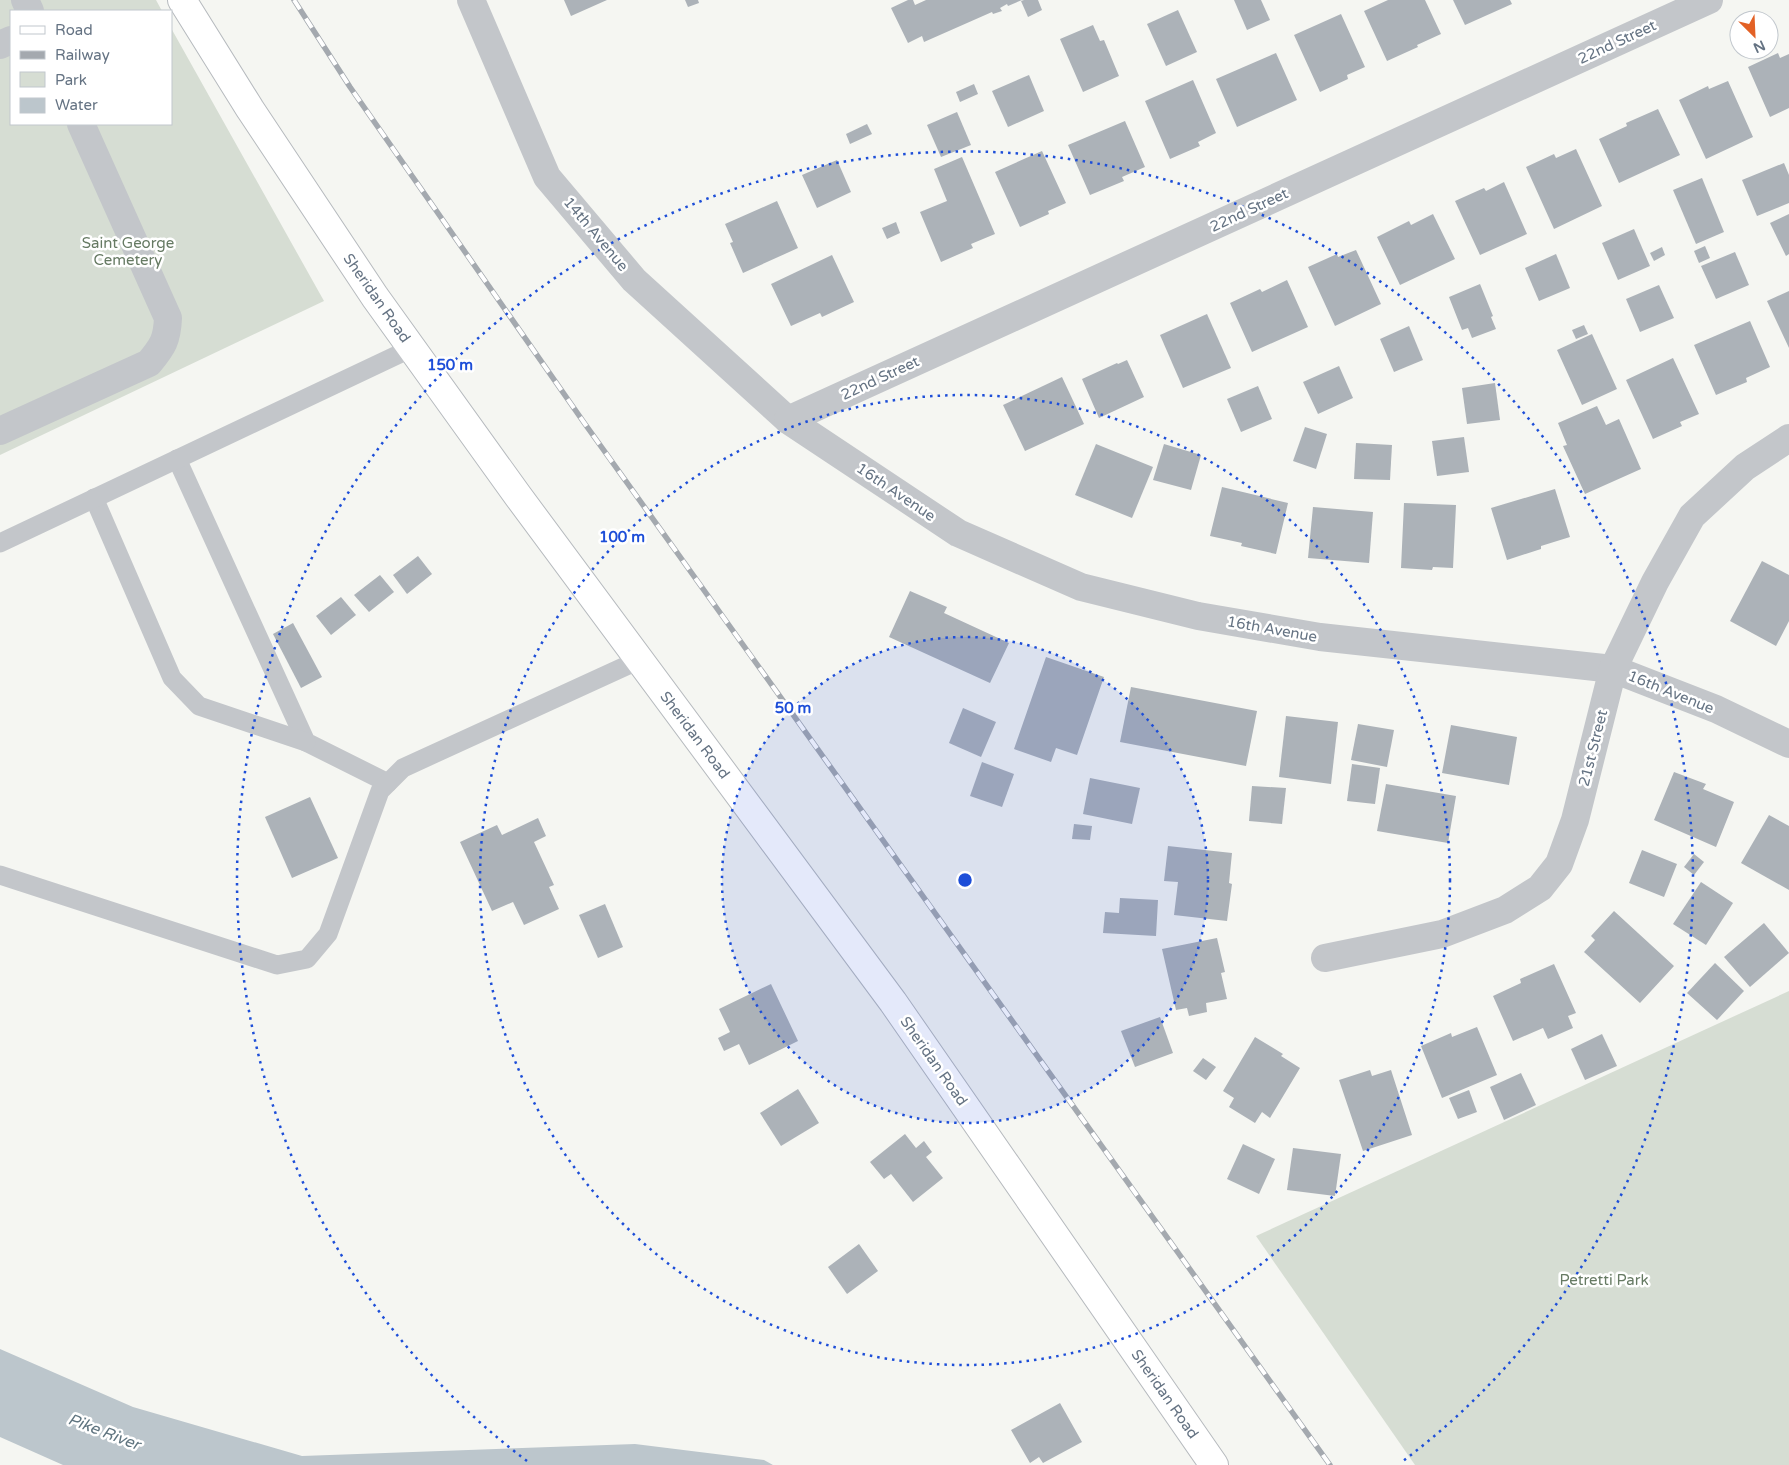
<svg xmlns="http://www.w3.org/2000/svg" width="1789" height="1465" viewBox="0 0 1789 1465" font-family="'Varela Round',sans-serif">
<style>
.green{fill:#d6ddd3}
.water{fill:#bcc6cc}
.building{fill:#acb2b8}
.lines{fill:none;stroke-linecap:round;stroke-linejoin:round}
.secondary-casing{stroke:#b6babe;stroke-width:30}
.lane{stroke:#c3c6ca;stroke-width:19}
.street{stroke:#c3c6ca;stroke-width:28}
.secondary{stroke:#fff;stroke-width:28}
.rail-casing{stroke:#a4a9af;stroke-width:5.5}
.rail{stroke:#fff;stroke-width:4;stroke-dasharray:11;stroke-linecap:butt}
.ring{fill:none;stroke:#1d4ed8;stroke-width:2.5;stroke-dasharray:2.5 5}
.labels{text-anchor:middle;dominant-baseline:central;stroke-width:5;stroke-linejoin:round;paint-order:stroke}
.street-label{font-size:15px;fill:#657383;stroke:#fff}
.park-label{font-size:15px;fill:#667a63;stroke:#fff}
.water-label{font-size:16px;font-style:italic;fill:#607580;stroke:#fff}
.centre{fill:#1d4ed8;stroke:#fff;stroke-width:2.5}
.ring-label{font-size:15px;text-anchor:middle;font-weight:bold;fill:#1d4ed8;stroke:#fff;stroke-width:5;stroke-linejoin:round;paint-order:stroke}
</style>
<rect width="100%" height="100%" fill="#f5f6f2"/>
<g class="green">
<polygon points="0,0 156,0 162,11 11,11 11,124 171,124 171,28 324,301 0,455"/>
<polygon points="1789,991 1789,1465 1415,1465 1256,1236"/>
</g>
<polygon class="water" points="0,1349 133,1407 302,1456 635,1444 764,1460 773,1465 63,1465 0,1437"/>
<g class="building">
<polygon points="564,0 607,0 571,16"/>
<polygon points="685,0 698,0 699,3 688,7"/>
<polygon points="908,0 913,0 915,5 926,0 1022,0 1008,6 1007,4 1000,8 1002,11 993,14 992,12 924,42 922,36 908,43 891,8"/>
<polygon points="1024,0 1038,0 1042,10 1028,17 1021,1"/>
<polygon points="1234,0 1261,0 1270,20 1247,30"/>
<polygon points="1388,0 1425,0 1441,34 1417,45 1418,47 1387,61 1364,11"/>
<polygon points="1453,0 1510,0 1512,4 1465,25"/>
<polygon points="1178,10 1197,52 1166,66 1147,24"/>
<polygon points="1341,14 1365,67 1347,75 1348,79 1320,92 1294,35"/>
<polygon points="1093,25 1100,41 1104,40 1119,76 1083,92 1060,39"/>
<polygon points="1276,53 1297,100 1237,127 1216,79"/>
<polygon points="1778,53 1780,58 1789,54 1789,108 1770,117 1748,67"/>
<polygon points="1029,75 1044,111 1008,127 992,91"/>
<polygon points="1193,80 1216,133 1198,142 1200,146 1170,159 1145,101"/>
<polygon points="1728,81 1753,137 1706,159 1679,100 1708,86 1709,89"/>
<polygon points="974,84 978,94 960,102 956,92"/>
<polygon points="1658,109 1680,155 1619,183 1599,139 1627,126 1626,123"/>
<polygon points="957,112 971,145 941,157 927,125"/>
<polygon points="1125,121 1145,167 1122,177 1124,181 1090,195 1068,145"/>
<polygon points="867,124 872,134 850,144 846,134"/>
<polygon points="1576,149 1602,206 1554,229 1526,167 1554,154 1556,158"/>
<polygon points="1042,151 1066,203 1048,211 1049,214 1020,227 995,172"/>
<polygon points="962,157 995,234 971,244 973,248 941,262 920,212 947,201 934,169"/>
<polygon points="837,160 851,192 817,208 802,175"/>
<polygon points="1784,163 1789,175 1789,203 1757,216 1742,180"/>
<polygon points="1702,178 1724,232 1696,244 1673,190"/>
<polygon points="1504,182 1527,234 1480,255 1455,201 1484,188 1486,191"/>
<polygon points="777,201 798,248 743,273 730,243 733,242 725,224"/>
<polygon points="1433,214 1455,259 1400,285 1377,237 1409,221 1411,225"/>
<polygon points="1789,214 1789,254 1786,256 1770,223"/>
<polygon points="896,222 900,233 887,239 882,228"/>
<polygon points="1634,229 1650,266 1618,280 1602,243"/>
<polygon points="1705,246 1710,258 1699,263 1694,251"/>
<polygon points="1662,247 1665,255 1654,261 1650,253"/>
<polygon points="1356,250 1381,304 1335,326 1308,267 1337,254 1338,257"/>
<polygon points="1735,252 1749,285 1716,299 1701,266"/>
<polygon points="1556,254 1570,288 1539,301 1525,268"/>
<polygon points="832,255 854,302 822,317 820,313 791,326 771,284"/>
<polygon points="1287,280 1308,327 1252,352 1230,303 1260,289 1262,292"/>
<polygon points="1480,284 1493,316 1491,317 1496,329 1472,338 1468,328 1462,330 1449,297"/>
<polygon points="1659,285 1674,318 1640,332 1626,299"/>
<polygon points="1789,291 1789,348 1767,301"/>
<polygon points="1207,314 1231,368 1183,388 1160,335"/>
<polygon points="1750,321 1770,367 1746,378 1747,382 1716,395 1694,345"/>
<polygon points="1584,325 1588,334 1576,339 1572,330"/>
<polygon points="1409,326 1423,360 1394,372 1380,339"/>
<polygon points="1592,334 1617,389 1582,405 1557,350"/>
<polygon points="1673,358 1699,414 1680,422 1682,426 1653,439 1626,380"/>
<polygon points="1127,360 1144,397 1099,418 1082,379 1117,363 1118,364"/>
<polygon points="1339,366 1353,398 1318,414 1303,382"/>
<polygon points="1062,377 1084,424 1025,451 1003,405"/>
<polygon points="1495,383 1500,420 1467,424 1462,388"/>
<polygon points="1258,386 1272,419 1241,432 1227,399"/>
<polygon points="1597,406 1606,425 1619,419 1641,469 1585,494 1563,446 1567,445 1558,423"/>
<polygon points="1305,427 1327,434 1316,469 1293,461"/>
<polygon points="1464,437 1469,472 1437,476 1432,441"/>
<polygon points="1356,443 1392,445 1390,480 1354,479"/>
<polygon points="1096,444 1153,467 1132,518 1075,495"/>
<polygon points="1164,444 1201,455 1191,490 1153,480"/>
<polygon points="1222,487 1288,503 1276,554 1241,546 1242,543 1210,536"/>
<polygon points="1555,489 1570,537 1541,546 1541,549 1507,560 1491,508"/>
<polygon points="1404,503 1456,505 1453,568 1433,567 1432,570 1401,568"/>
<polygon points="1313,507 1373,512 1369,563 1308,558"/>
<polygon points="418,556 432,574 407,594 393,575"/>
<polygon points="1762,561 1789,575 1789,621 1776,646 1730,621"/>
<polygon points="380,575 394,592 369,612 354,595"/>
<polygon points="910,591 947,607 944,613 1009,643 990,683 889,637"/>
<polygon points="341,597 356,615 331,635 316,616"/>
<polygon points="293,623 322,677 301,688 273,634"/>
<polygon points="1046,657 1104,677 1077,755 1056,748 1051,762 1014,749"/>
<polygon points="1131,687 1257,711 1246,766 1120,742"/>
<polygon points="963,708 996,722 981,757 949,743"/>
<polygon points="1286,716 1338,722 1331,784 1279,777"/>
<polygon points="1358,724 1394,730 1387,767 1351,760"/>
<polygon points="1451,725 1517,737 1509,785 1442,773"/>
<polygon points="982,762 1014,774 1002,807 970,796"/>
<polygon points="1352,764 1380,768 1375,804 1347,801"/>
<polygon points="1674,772 1706,784 1703,789 1734,802 1716,847 1654,820"/>
<polygon points="1090,778 1140,788 1132,824 1083,814"/>
<polygon points="1386,784 1456,796 1448,843 1377,831"/>
<polygon points="1252,786 1286,788 1282,824 1249,821"/>
<polygon points="310,797 338,858 292,878 265,817"/>
<polygon points="1769,815 1789,826 1789,890 1741,863"/>
<polygon points="538,818 546,836 534,842 554,885 549,887 559,909 524,925 513,902 492,911 460,842 497,825 502,835"/>
<polygon points="1074,824 1092,826 1090,840 1072,839"/>
<polygon points="1168,846 1232,853 1229,883 1232,884 1227,921 1174,915 1178,882 1164,881"/>
<polygon points="1642,850 1677,864 1664,897 1629,883"/>
<polygon points="1694,854 1704,862 1694,875 1684,867"/>
<polygon points="1701,882 1733,903 1706,945 1673,924"/>
<polygon points="1120,898 1158,900 1156,936 1103,933 1105,912 1119,913"/>
<polygon points="605,904 623,947 598,958 579,915"/>
<polygon points="1614,911 1674,966 1640,1003 1584,952 1595,940 1591,936"/>
<polygon points="1764,923 1789,953 1750,987 1724,957"/>
<polygon points="1217,938 1225,972 1221,973 1227,999 1206,1003 1207,1012 1189,1016 1187,1008 1176,1010 1162,949"/>
<polygon points="1715,963 1744,991 1717,1020 1687,993"/>
<polygon points="1554,964 1576,1013 1568,1016 1573,1028 1548,1039 1543,1028 1513,1041 1493,996 1521,983 1520,979"/>
<polygon points="771,984 798,1041 749,1065 739,1044 724,1051 718,1038 730,1032 719,1009"/>
<polygon points="1160,1017 1173,1053 1135,1067 1121,1031"/>
<polygon points="1477,1027 1497,1075 1442,1098 1421,1046 1451,1033 1452,1037"/>
<polygon points="1602,1034 1617,1066 1585,1080 1571,1049"/>
<polygon points="1255,1037 1283,1054 1281,1056 1300,1068 1270,1118 1262,1112 1255,1123 1229,1107 1234,1098 1223,1091"/>
<polygon points="1203,1058 1216,1067 1206,1080 1193,1071"/>
<polygon points="1370,1070 1372,1076 1391,1070 1412,1135 1363,1151 1339,1080"/>
<polygon points="1521,1073 1536,1105 1504,1120 1490,1087"/>
<polygon points="798,1089 819,1123 781,1146 760,1113"/>
<polygon points="1469,1090 1477,1112 1458,1119 1449,1098"/>
<polygon points="905,1134 916,1148 924,1141 932,1152 926,1157 943,1178 913,1202 891,1174 884,1179 870,1162"/>
<polygon points="1243,1144 1275,1159 1259,1194 1227,1179"/>
<polygon points="1293,1148 1341,1154 1335,1196 1287,1190"/>
<polygon points="859,1244 878,1271 847,1294 828,1267"/>
<polygon points="1060,1403 1082,1442 1043,1463 1039,1457 1030,1463 1011,1430"/>
</g>
<g class="lines">
<defs>
<polyline id="secondary" points="182,0 250,109 375,297 518,496 893,1002 1214,1465"/>
</defs>
<use href="#secondary" class="secondary-casing"/>
<g class="lane">
<polyline points="177,459 306,742 388,783"/>
<polyline points="94,498 172,678 199,706 306,742"/>
<polyline points="0,543 412,348"/>
<polyline points="0,875 277,965 307,959 328,934 380,791 403,768 639,660"/>
</g>
<g class="street">
<polyline points="25,0 30,11"/>
<polyline points="471,0 547,177 634,280 788,420 958,533 1081,587 1198,616 1320,637 1613,669 1716,709 1789,744"/>
<polyline points="0,45 11,40"/>
<polyline points="788,420 1709,0"/>
<path d="M 0,431 L 149,363 C 163,346 167,340 168,318 L 81,124"/>
<polyline points="1325,958 1442,934 1505,910 1540,888 1559,864 1575,820 1613,669 1655,582 1692,516 1745,467 1789,438"/>
</g>
<use href="#secondary" class="secondary"/>
<defs>
<polyline id="rail" points="294,0 350,87 585,424 1330,1465"/>
</defs>
<use href="#rail" class="rail-casing"/>
<use href="#rail" class="rail"/>
</g>
<circle cx="965" cy="880" r="243" fill="#1d4ed8" fill-opacity=".12"/>
<g class="ring">
<circle cx="965" cy="880" r="243"/>
<circle cx="965" cy="880" r="485"/>
<path d="M527 1461A728 728 0 1 1 1403 1461"/>
</g>
<g class="labels">
<g class="street-label">
<text transform="translate(1617 42) rotate(-25)">22nd Street</text>
<text transform="translate(1249 210) rotate(-25)">22nd Street</text>
<text transform="translate(596 234) rotate(50)">14th Avenue</text>
<text transform="translate(377 298) rotate(55)">Sheridan Road</text>
<text transform="translate(880 378) rotate(-25)">22nd Street</text>
<text transform="translate(896 492) rotate(34)">16th Avenue</text>
<text transform="translate(1272 629) rotate(10)">16th Avenue</text>
<text transform="translate(1671 692) rotate(22)">16th Avenue</text>
<text transform="translate(695 735) rotate(53)">Sheridan Road</text>
<text transform="translate(1593 748) rotate(-76)">21st Street</text>
<text transform="translate(934 1061) rotate(55)">Sheridan Road</text>
<text transform="translate(1165 1394) rotate(55)">Sheridan Road</text>
</g>
<g class="park-label">
<text x="128" y="243">Saint George<tspan x="128" dy="17">Cemetery</tspan></text>
<text x="1604" y="1280">Petretti Park</text>
</g>
<g class="water-label">
<text transform="translate(104 1432) rotate(21)">Pike River</text>
</g>
</g>
<circle cx="965" cy="880" r="8" class="centre"/>
<g class="ring-label">
<text x="450" y="370">150 m</text>
<text x="622" y="542">100 m</text>
<text x="793" y="713">50 m</text>
</g>
<rect x="10" y="10" width="162" height="115" fill="#ffffff" stroke="#c1c7cd"/>
<rect x="20" y="26" width="25" height="8" fill="#ffffff" stroke="#c1c7cd"/>
<text x="55" y="35" font-size="15" fill="#657383">Road</text>
<rect x="20" y="51" width="25" height="8" fill="#a4a9af" stroke="#c1c7cd"/>
<text x="55" y="60" font-size="15" fill="#657383">Railway</text>
<rect x="20" y="72" width="25" height="15" fill="#d6ddd3" stroke="#c1c7cd"/>
<text x="55" y="85" font-size="15" fill="#657383">Park</text>
<rect x="20" y="98" width="25" height="15" fill="#bcc6cc" stroke="#c1c7cd"/>
<text x="55" y="110" font-size="15" fill="#657383">Water</text>
<g transform="translate(1754 35) rotate(156)"><circle r="24" fill="#ffffff" stroke="#c1c7cd"/>
<path d="M0-4L9 19L0 12L-9 19Z" fill="#e36125"/>
<text y="-8" font-size="14" font-weight="bold" text-anchor="middle" fill="#657383">N</text>
</g>
</svg>
